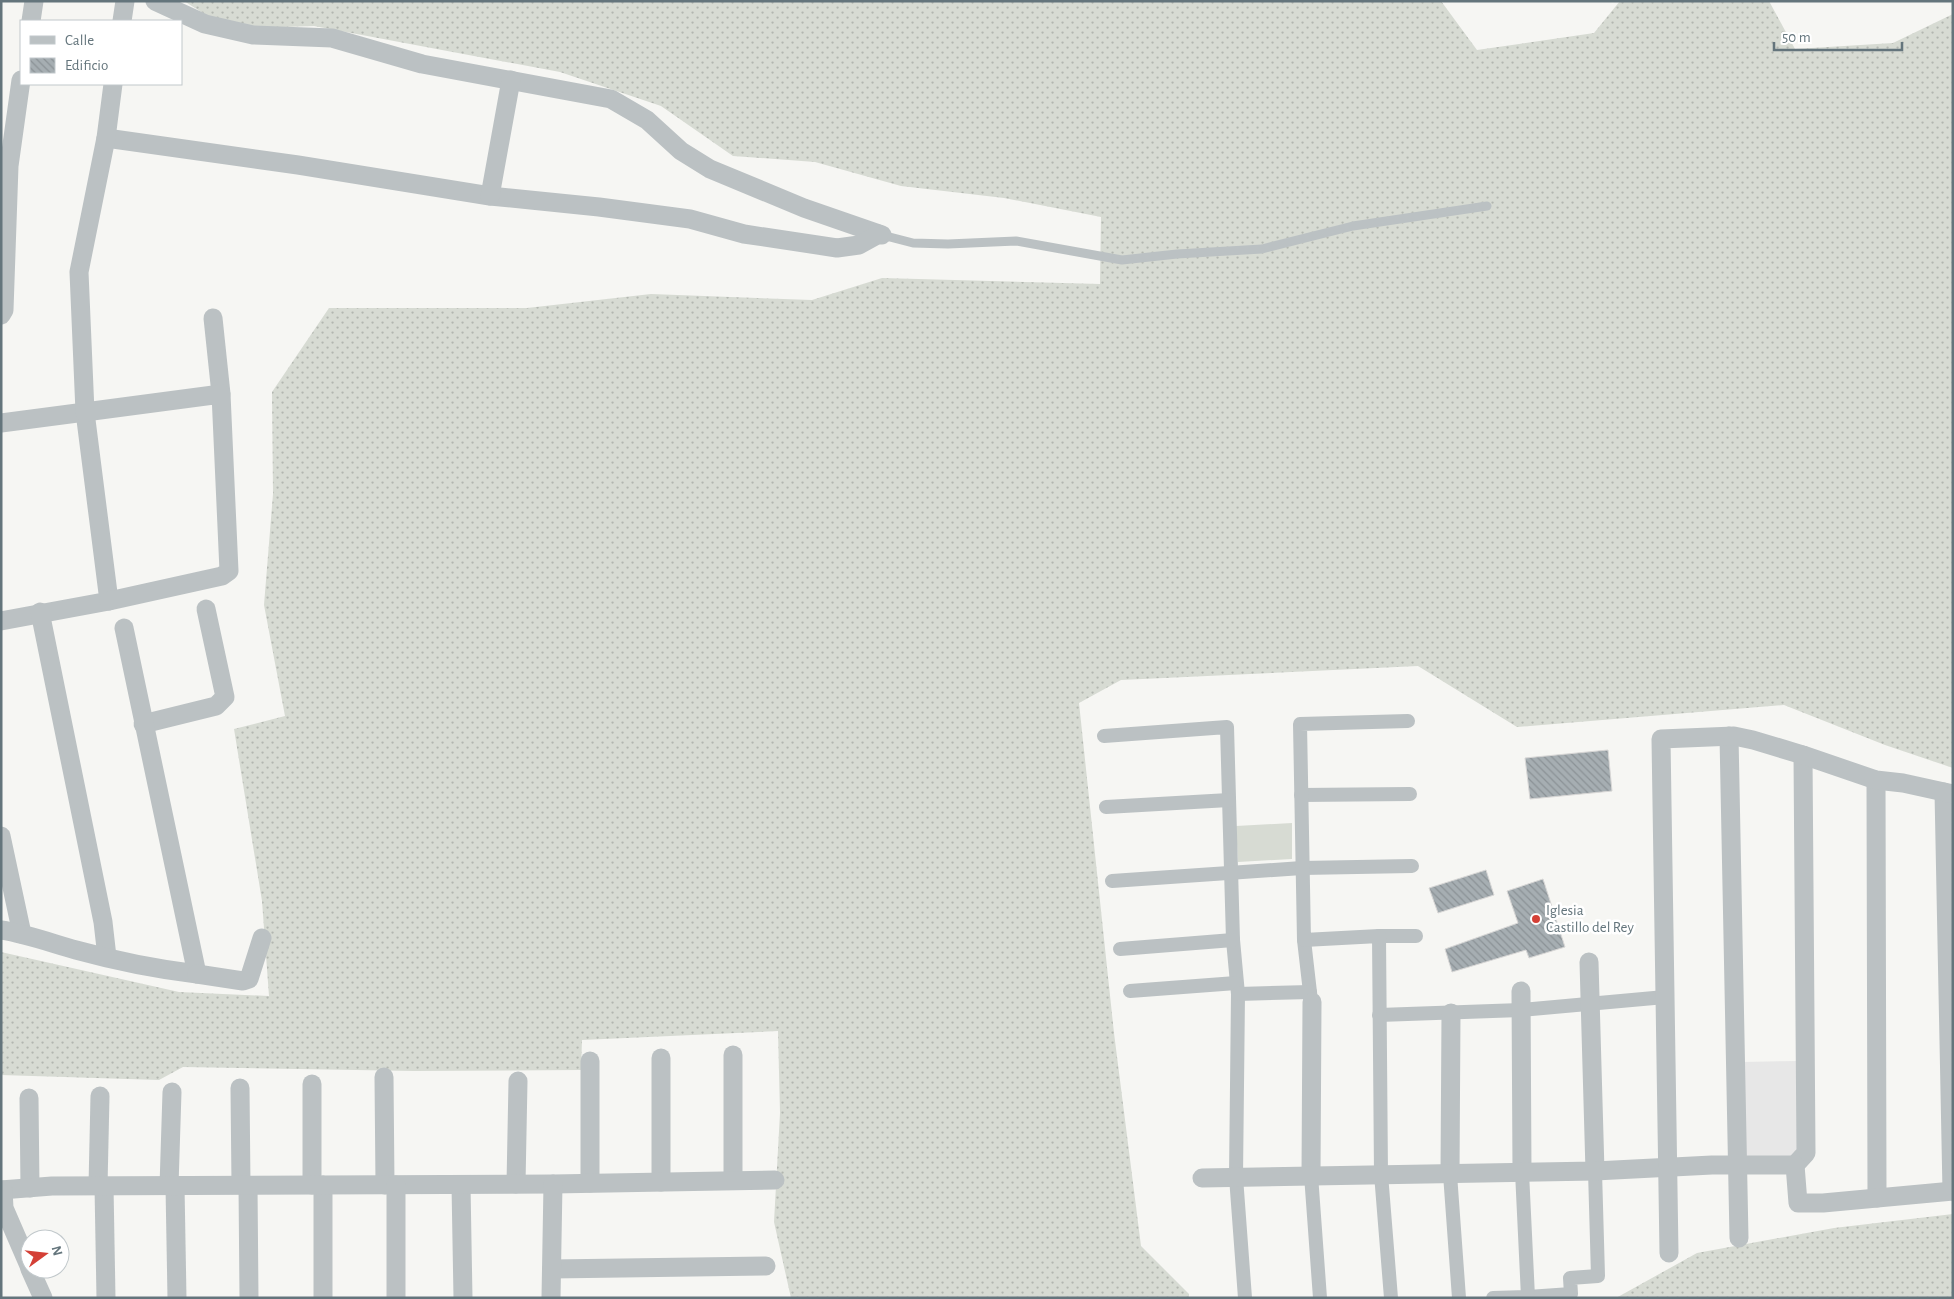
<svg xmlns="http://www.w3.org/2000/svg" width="1954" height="1299" viewBox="0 0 1954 1299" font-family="'Alegreya Sans',sans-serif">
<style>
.built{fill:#e7e7e7}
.grass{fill:url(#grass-dots)}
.pitch{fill:#d7dbd3}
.building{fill:url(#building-back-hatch);stroke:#d8d7d6}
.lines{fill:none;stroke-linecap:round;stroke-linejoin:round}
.service{stroke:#bbc1c3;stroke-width:9}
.pedestrian{stroke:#bbc1c3;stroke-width:14}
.minor{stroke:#bbc1c3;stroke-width:19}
.poi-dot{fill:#d44036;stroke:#fff;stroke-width:2}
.labels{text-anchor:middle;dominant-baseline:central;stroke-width:5;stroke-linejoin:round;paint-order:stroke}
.poi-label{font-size:15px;fill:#64757c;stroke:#fff;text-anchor:start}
</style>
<defs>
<pattern id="grass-dots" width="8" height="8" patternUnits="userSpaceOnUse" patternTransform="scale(1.25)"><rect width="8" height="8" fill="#d7dbd3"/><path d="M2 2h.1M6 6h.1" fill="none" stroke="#b2b6b0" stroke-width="1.8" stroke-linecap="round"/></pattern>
<pattern id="building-back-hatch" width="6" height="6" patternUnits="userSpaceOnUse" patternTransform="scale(1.25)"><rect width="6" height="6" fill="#a6aeb2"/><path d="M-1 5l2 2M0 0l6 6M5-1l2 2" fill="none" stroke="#8b9296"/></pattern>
</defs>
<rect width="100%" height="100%" fill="#f6f6f3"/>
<polygon class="built" points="1799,1061 1800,1152 1795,1157 1743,1160 1742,1062"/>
<g class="grass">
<polygon points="184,1 1441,1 1477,50 1594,33 1620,1 1769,1 1795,49 1893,43 1953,14 1953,768 1885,745 1784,705 1517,727 1418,666 1121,680 1079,703 1114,1033 1141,1246 1189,1294 1189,1298 791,1298 774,1222 780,1113 778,1031 582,1040 581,1070 414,1071 183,1067 159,1080 1,1075 1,952 179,992 269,996 262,901 234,729 285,716 264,605 273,494 272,392 329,308 527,308 651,294 812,300 882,278 1100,284 1101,217 1004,198 901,186 815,162 733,156 661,106 560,72 314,26 228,29"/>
<polygon points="1953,1214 1953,1298 1616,1298 1697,1253 1834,1228"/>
</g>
<polygon class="pitch" points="1292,823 1292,859 1238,862 1236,826"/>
<g class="building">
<polygon points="1608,750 1612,791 1530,799 1525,758"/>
<polygon points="1486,870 1494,895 1438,913 1429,888"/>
<polygon points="1543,879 1565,947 1529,958 1526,950 1452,972 1445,949 1518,923 1507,891"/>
</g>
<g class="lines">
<polyline class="service" points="882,235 913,243 948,244 1016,241 1122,260 1177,254 1262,249 1353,226 1487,206"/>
<g class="pedestrian">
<polyline points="1104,736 1227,727 1233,940 1238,994 1236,1177 1245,1298"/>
<polyline points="1301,795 1410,794"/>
<polyline points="1106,807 1229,800"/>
<polyline points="1112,881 1302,868 1412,866"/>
<polyline points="1379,936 1416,936"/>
<polyline points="1304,940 1311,1001"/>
<polyline points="1120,949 1233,940"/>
<polyline points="1130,991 1236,983"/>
<polyline points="1238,994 1310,992"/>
<polyline points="1379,1015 1521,1010 1665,997"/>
<polyline points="1450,1174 1459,1298"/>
<polyline points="1311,1175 1320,1298"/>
<polyline points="1528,1297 1571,1294 1570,1278 1598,1276 1595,1171"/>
<polyline points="1391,1298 1381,1174 1379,936 1304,940 1300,724 1408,721"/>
<polyline points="1493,1298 1528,1297 1522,1172"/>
</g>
<g class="minor">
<polyline points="155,1 205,24 253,35 332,38 422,64 611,99 647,120 681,151 710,169 804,208 882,235"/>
<polyline points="31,21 34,1"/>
<polyline points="122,21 125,1"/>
<polyline points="106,138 298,165 490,196 599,207 690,219 744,234 837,248 859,245 879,234"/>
<polyline points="490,196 511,80"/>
<polyline points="1,315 4,310 9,166 21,80"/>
<polyline points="213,318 221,394"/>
<polyline points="1,423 85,412 109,601 1,621"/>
<polyline points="109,601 222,576 229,571 221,394 85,412 79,272 106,138 113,84"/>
<polyline points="40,612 103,922 107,957"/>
<polyline points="143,724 216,706 225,697 206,609"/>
<polyline points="1729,736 1739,1238"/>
<polyline points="1876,780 1877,1198"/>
<polyline points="1944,792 1952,1191"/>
<polyline points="1,836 22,934"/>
<path d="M 1,930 C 27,934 51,943 76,950 C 116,961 156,969 197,974 L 124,628"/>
<polyline points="1589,962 1595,1171"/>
<polyline points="197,974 243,981 249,979 262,938"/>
<polyline points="1521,991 1522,1172"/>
<polyline points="733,1055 733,1180"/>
<polyline points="590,1061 590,1183"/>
<polyline points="384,1077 385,1185"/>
<polyline points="240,1088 241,1185"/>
<polyline points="29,1098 30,1188"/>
<polyline points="1795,1165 1806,1153 1803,755"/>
<polyline points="1450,1174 1451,1013"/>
<polyline points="1311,1175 1312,1002"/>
<polyline points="1202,1178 1595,1171 1712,1165 1795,1165 1798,1203 1823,1203 1953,1191"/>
<polyline points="661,1182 661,1058"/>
<polyline points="516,1184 518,1081"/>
<polyline points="248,1185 249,1298"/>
<polyline points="312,1185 312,1084"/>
<polyline points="323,1185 323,1298"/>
<polyline points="461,1185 463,1298"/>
<polyline points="98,1186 100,1096"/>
<polyline points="104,1186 106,1298"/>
<polyline points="169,1186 172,1092"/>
<polyline points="175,1186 177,1298"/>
<polyline points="1,1190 52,1186 553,1184 775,1180"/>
<polyline points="3,1190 4,1208 30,1268"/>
<polyline points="1669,1253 1661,739 1734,736 1753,740 1803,755 1876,780 1903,783 1953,794"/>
<polyline points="30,1269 43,1298"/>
<polyline points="552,1269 766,1266"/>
<polyline points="396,1298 396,1185"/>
<polyline points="551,1298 553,1184"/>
</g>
</g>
<circle class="poi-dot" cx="1536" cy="919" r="5"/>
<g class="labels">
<g class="poi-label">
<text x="1546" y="910">Iglesia<tspan x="1546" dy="17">Castillo del Rey</tspan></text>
</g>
</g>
<rect width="1954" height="1299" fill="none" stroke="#64757c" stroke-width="5"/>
<rect x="20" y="20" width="162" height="65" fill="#ffffff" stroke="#c1c8cb"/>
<rect x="30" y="36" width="25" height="8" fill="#bbc1c3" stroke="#c1c8cb"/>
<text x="65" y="45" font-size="15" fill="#64757c">Calle</text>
<rect x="30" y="58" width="25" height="15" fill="url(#building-back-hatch)" stroke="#c1c8cb"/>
<text x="65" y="70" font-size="15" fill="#64757c">Edificio</text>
<g transform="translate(45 1254) rotate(75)"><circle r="24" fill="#ffffff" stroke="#c1c8cb"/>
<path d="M0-4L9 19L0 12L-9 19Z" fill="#d44036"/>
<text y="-8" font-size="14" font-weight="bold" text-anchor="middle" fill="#64757c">N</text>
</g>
<path d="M1774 42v8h128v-8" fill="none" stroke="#64757c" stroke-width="2.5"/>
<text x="1782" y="42" font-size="15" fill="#64757c" stroke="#ffffff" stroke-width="4" paint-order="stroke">50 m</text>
</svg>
